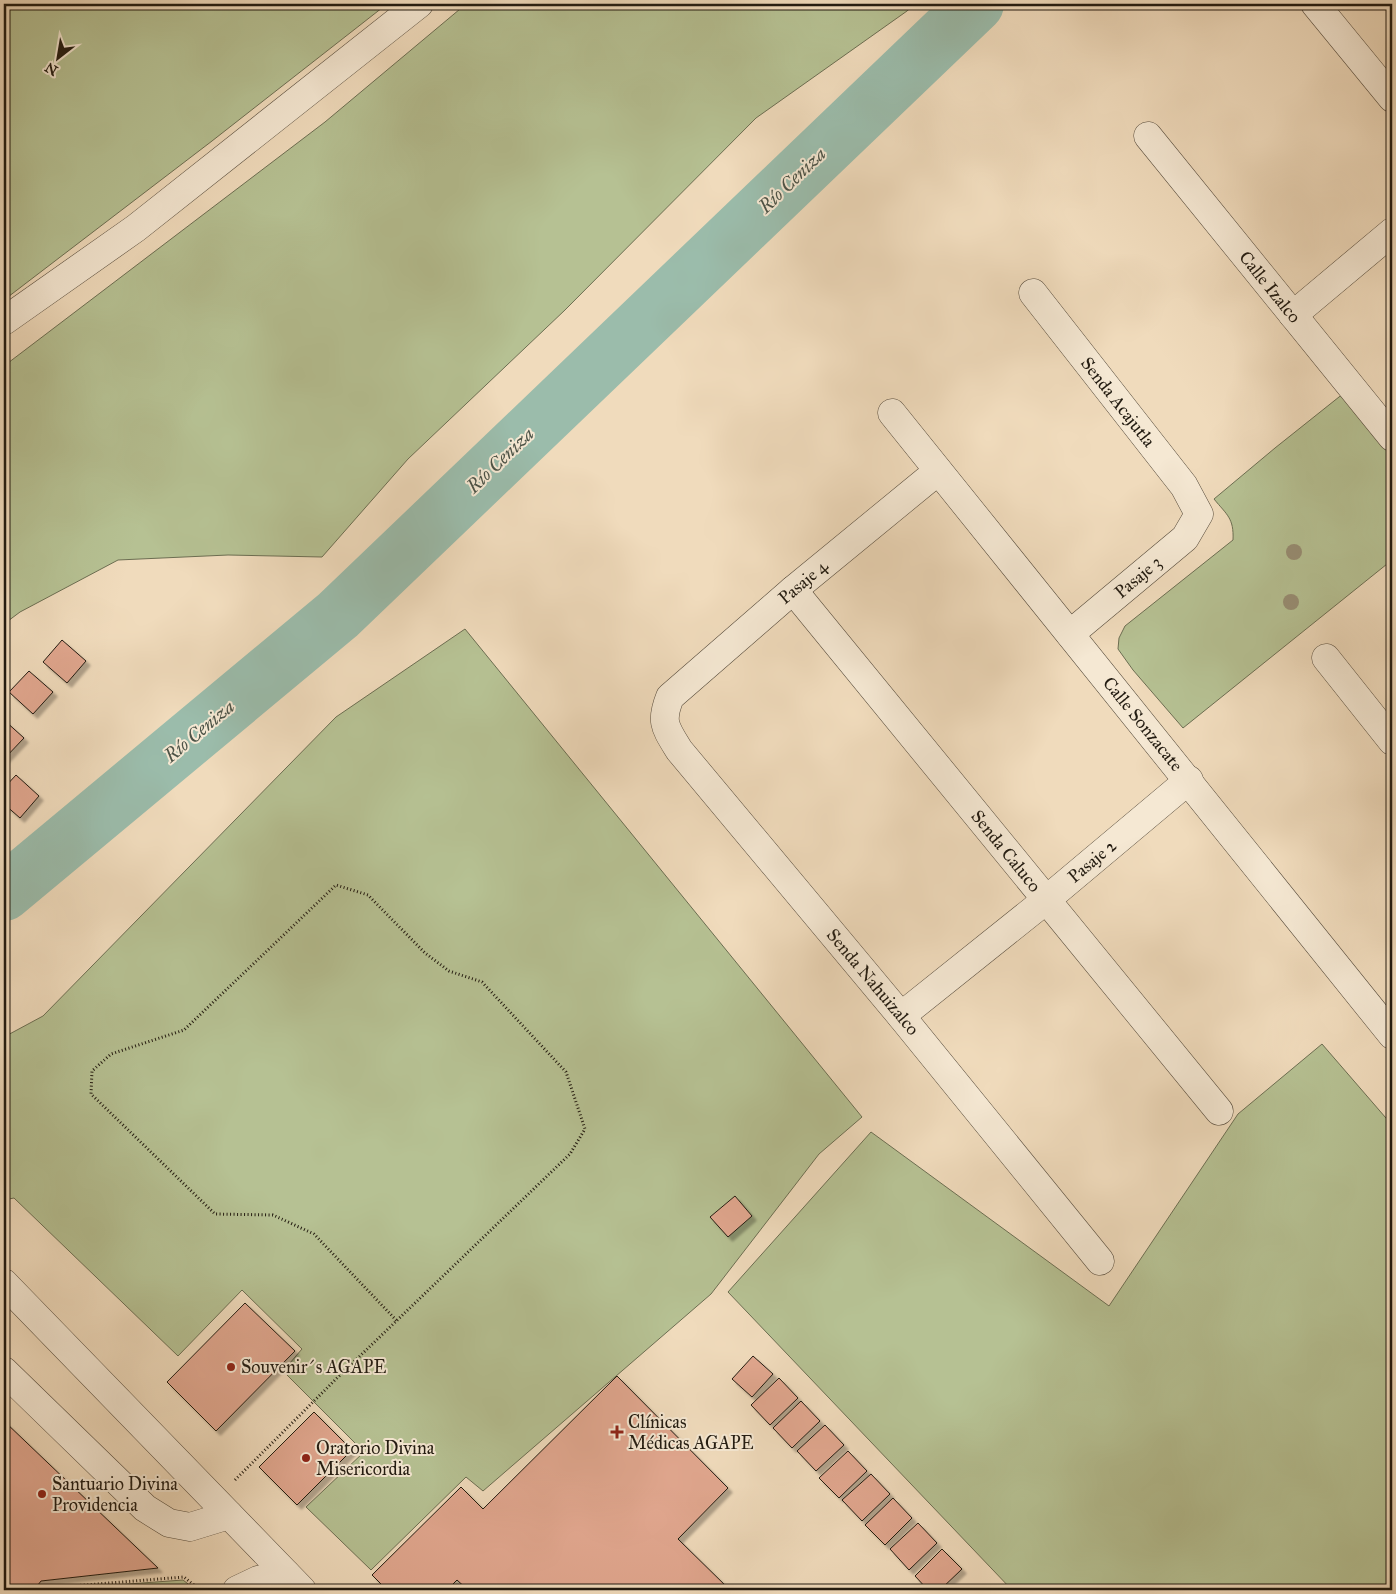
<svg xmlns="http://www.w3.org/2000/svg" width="1396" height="1594" viewBox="0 0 1396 1594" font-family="'IM FELL Great Primer',serif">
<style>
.green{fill:#b6c193;stroke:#6c6e52}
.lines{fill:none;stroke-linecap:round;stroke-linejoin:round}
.river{stroke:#9bbcab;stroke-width:56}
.building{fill:#e1a78f;stroke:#221b11;filter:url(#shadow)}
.minor-casing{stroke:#564b3c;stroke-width:29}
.path{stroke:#221b11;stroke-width:3;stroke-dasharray:1 2.5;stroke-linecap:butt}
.minor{stroke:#f5e8d3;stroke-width:28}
.tree{fill:#978d73}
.poi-dot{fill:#8f2418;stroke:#f5e8d3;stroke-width:2}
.labels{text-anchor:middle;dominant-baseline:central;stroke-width:4;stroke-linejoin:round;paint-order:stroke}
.street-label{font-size:18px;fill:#221b11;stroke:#f5e8d3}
.poi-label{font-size:18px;fill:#221b11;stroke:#f5e8d3;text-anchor:start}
.water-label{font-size:19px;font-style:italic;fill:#4c5347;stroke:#f5e8d3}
</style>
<defs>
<filter id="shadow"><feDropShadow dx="4.5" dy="4.5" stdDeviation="1" flood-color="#0004"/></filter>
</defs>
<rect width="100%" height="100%" fill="#f0dbbc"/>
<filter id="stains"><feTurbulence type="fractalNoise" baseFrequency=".004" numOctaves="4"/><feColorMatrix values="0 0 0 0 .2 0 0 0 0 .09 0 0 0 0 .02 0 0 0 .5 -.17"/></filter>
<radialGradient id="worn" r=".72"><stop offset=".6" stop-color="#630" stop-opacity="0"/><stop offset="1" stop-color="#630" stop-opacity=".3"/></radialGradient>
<g class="green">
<polygon points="4,4 387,4 212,141 4,300"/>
<polygon points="466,4 915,4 907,11 756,118 565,310 408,459 322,557 228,555 118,560 20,612 4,624 4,366 325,122"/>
<path d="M 1344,393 L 1392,454 L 1392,560 L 1183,728 L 1133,670 L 1118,649 L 1119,638 L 1125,626 L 1233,540 C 1234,518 1227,515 1214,499 L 1275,448 Z"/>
<polygon points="465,629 862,1117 819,1154 711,1294 483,1491 466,1477 371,1570 306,1507 364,1452 283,1371 302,1349 242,1290 178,1356 14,1198 4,1200 4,1037 43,1016 336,717"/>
<polygon points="1322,1044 1392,1125 1392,1590 1012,1590 728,1292 871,1132 1109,1306 1238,1114"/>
<polygon points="183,1580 196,1590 46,1590"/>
</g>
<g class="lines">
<polyline class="river" points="4,893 338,615 976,4"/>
</g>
<g class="building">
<polygon points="62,640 86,661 67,683 43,662"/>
<polygon points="29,671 53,692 33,714 9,692"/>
<polygon points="4,720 24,738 4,759"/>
<polygon points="16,775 39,796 20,818 4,804 4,788"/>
<polygon points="735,1196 752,1216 728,1237 710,1217"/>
<polygon points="245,1303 295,1351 216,1431 167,1382"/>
<polygon points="753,1356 773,1374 752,1397 732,1379"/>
<polygon points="617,1376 728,1488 678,1539 730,1590 468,1590 457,1580 447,1590 387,1590 372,1575 461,1487 483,1509"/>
<polygon points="779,1378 798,1398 770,1425 751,1405"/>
<polygon points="801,1401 820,1421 792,1448 773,1428"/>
<polygon points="314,1412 352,1450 297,1505 259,1467"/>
<polygon points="4,1421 158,1568 41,1581 34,1590 4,1590"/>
<polygon points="825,1425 844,1445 816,1471 797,1451"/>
<polygon points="848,1451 867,1471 839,1498 819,1478"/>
<polygon points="871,1474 890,1494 862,1521 842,1500"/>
<polygon points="893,1498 912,1518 885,1545 865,1525"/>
<polygon points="918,1523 937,1543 909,1570 890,1549"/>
<polygon points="942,1549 962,1569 940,1590 928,1590 915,1576"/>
</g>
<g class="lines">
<defs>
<g id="minor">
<polyline points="1315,4 1392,98"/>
<polyline points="1148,136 1392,437"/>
<polyline points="1033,293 1184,486 1199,514 1185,538 1070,634"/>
<polyline points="1293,315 1392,232"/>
<polyline points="4,321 136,228 419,4"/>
<polyline points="892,413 1392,1035"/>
<path d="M 938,471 L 793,590 L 670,697 C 660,722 665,727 679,750 L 901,1016 L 1100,1261"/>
<polyline points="793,590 1219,1111"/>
<polyline points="1326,658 1392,741"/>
<polyline points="901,1016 1046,900 1189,780"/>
<polyline points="4,1283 302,1590"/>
<polyline points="4,1371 145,1508 169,1523 190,1527 229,1515"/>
<polyline points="237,1590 258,1580 286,1574"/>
</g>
</defs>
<use href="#minor" class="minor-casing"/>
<g class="path">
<polyline points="235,1480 336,1379 570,1154 585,1129 566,1072 482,982 449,971 425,953 368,895 336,885 184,1030 111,1054 92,1071 91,1094 215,1214 273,1215 314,1234 397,1321"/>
<polyline points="35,1589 184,1577 200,1590"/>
</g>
<use href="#minor" class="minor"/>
</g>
<g class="tree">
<circle cx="1294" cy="552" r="8"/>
<circle cx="1291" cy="602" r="8"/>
</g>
<g class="poi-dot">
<circle cx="231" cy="1367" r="5"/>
<path d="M614.5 1424.5h5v5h5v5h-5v5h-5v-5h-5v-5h5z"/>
<circle cx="306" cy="1458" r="5"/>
<circle cx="42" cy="1494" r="5"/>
</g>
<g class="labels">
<g class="street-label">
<text transform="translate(1270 287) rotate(51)">Calle Izalco</text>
<text transform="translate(1118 402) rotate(52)">Senda Acajutla</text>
<text transform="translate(1138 577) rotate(-40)">Pasaje 3</text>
<text transform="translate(803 582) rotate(-40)">Pasaje 4</text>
<text transform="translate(1143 724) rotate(51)">Calle Sonzacate</text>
<text transform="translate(1006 851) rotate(51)">Senda Caluco</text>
<text transform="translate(1092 861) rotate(-40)">Pasaje 2</text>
<text transform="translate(873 982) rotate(50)">Senda Nahuizalco</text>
</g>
<g class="poi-label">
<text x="241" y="1367">Souvenir´s AGAPE</text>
<text x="628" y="1422">Clínicas<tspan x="628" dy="21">Médicas AGAPE</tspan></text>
<text x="316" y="1448">Oratorio Divina<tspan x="316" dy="21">Misericordia</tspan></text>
<text x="52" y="1484">Santuario Divina<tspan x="52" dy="21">Providencia</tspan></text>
</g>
<g class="water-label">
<text transform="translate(792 180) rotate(-44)">Río Ceniza</text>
<text transform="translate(500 460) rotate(-44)">Río Ceniza</text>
<text transform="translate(199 731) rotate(-40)">Río Ceniza</text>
</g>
</g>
<rect width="1396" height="1594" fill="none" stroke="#f0dbbc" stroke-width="20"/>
<rect x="5" y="5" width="1386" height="1584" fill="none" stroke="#221b11" stroke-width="2.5"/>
<rect x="10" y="10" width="1376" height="1574" fill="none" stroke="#221b11"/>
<g transform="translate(58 58) rotate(211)" stroke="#f5e8d3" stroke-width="4" paint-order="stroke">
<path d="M0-4L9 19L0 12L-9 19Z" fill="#221b11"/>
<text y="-8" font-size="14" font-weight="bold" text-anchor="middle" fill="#221b11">N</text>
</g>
<rect width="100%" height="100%" filter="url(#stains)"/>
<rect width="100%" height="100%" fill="url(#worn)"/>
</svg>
